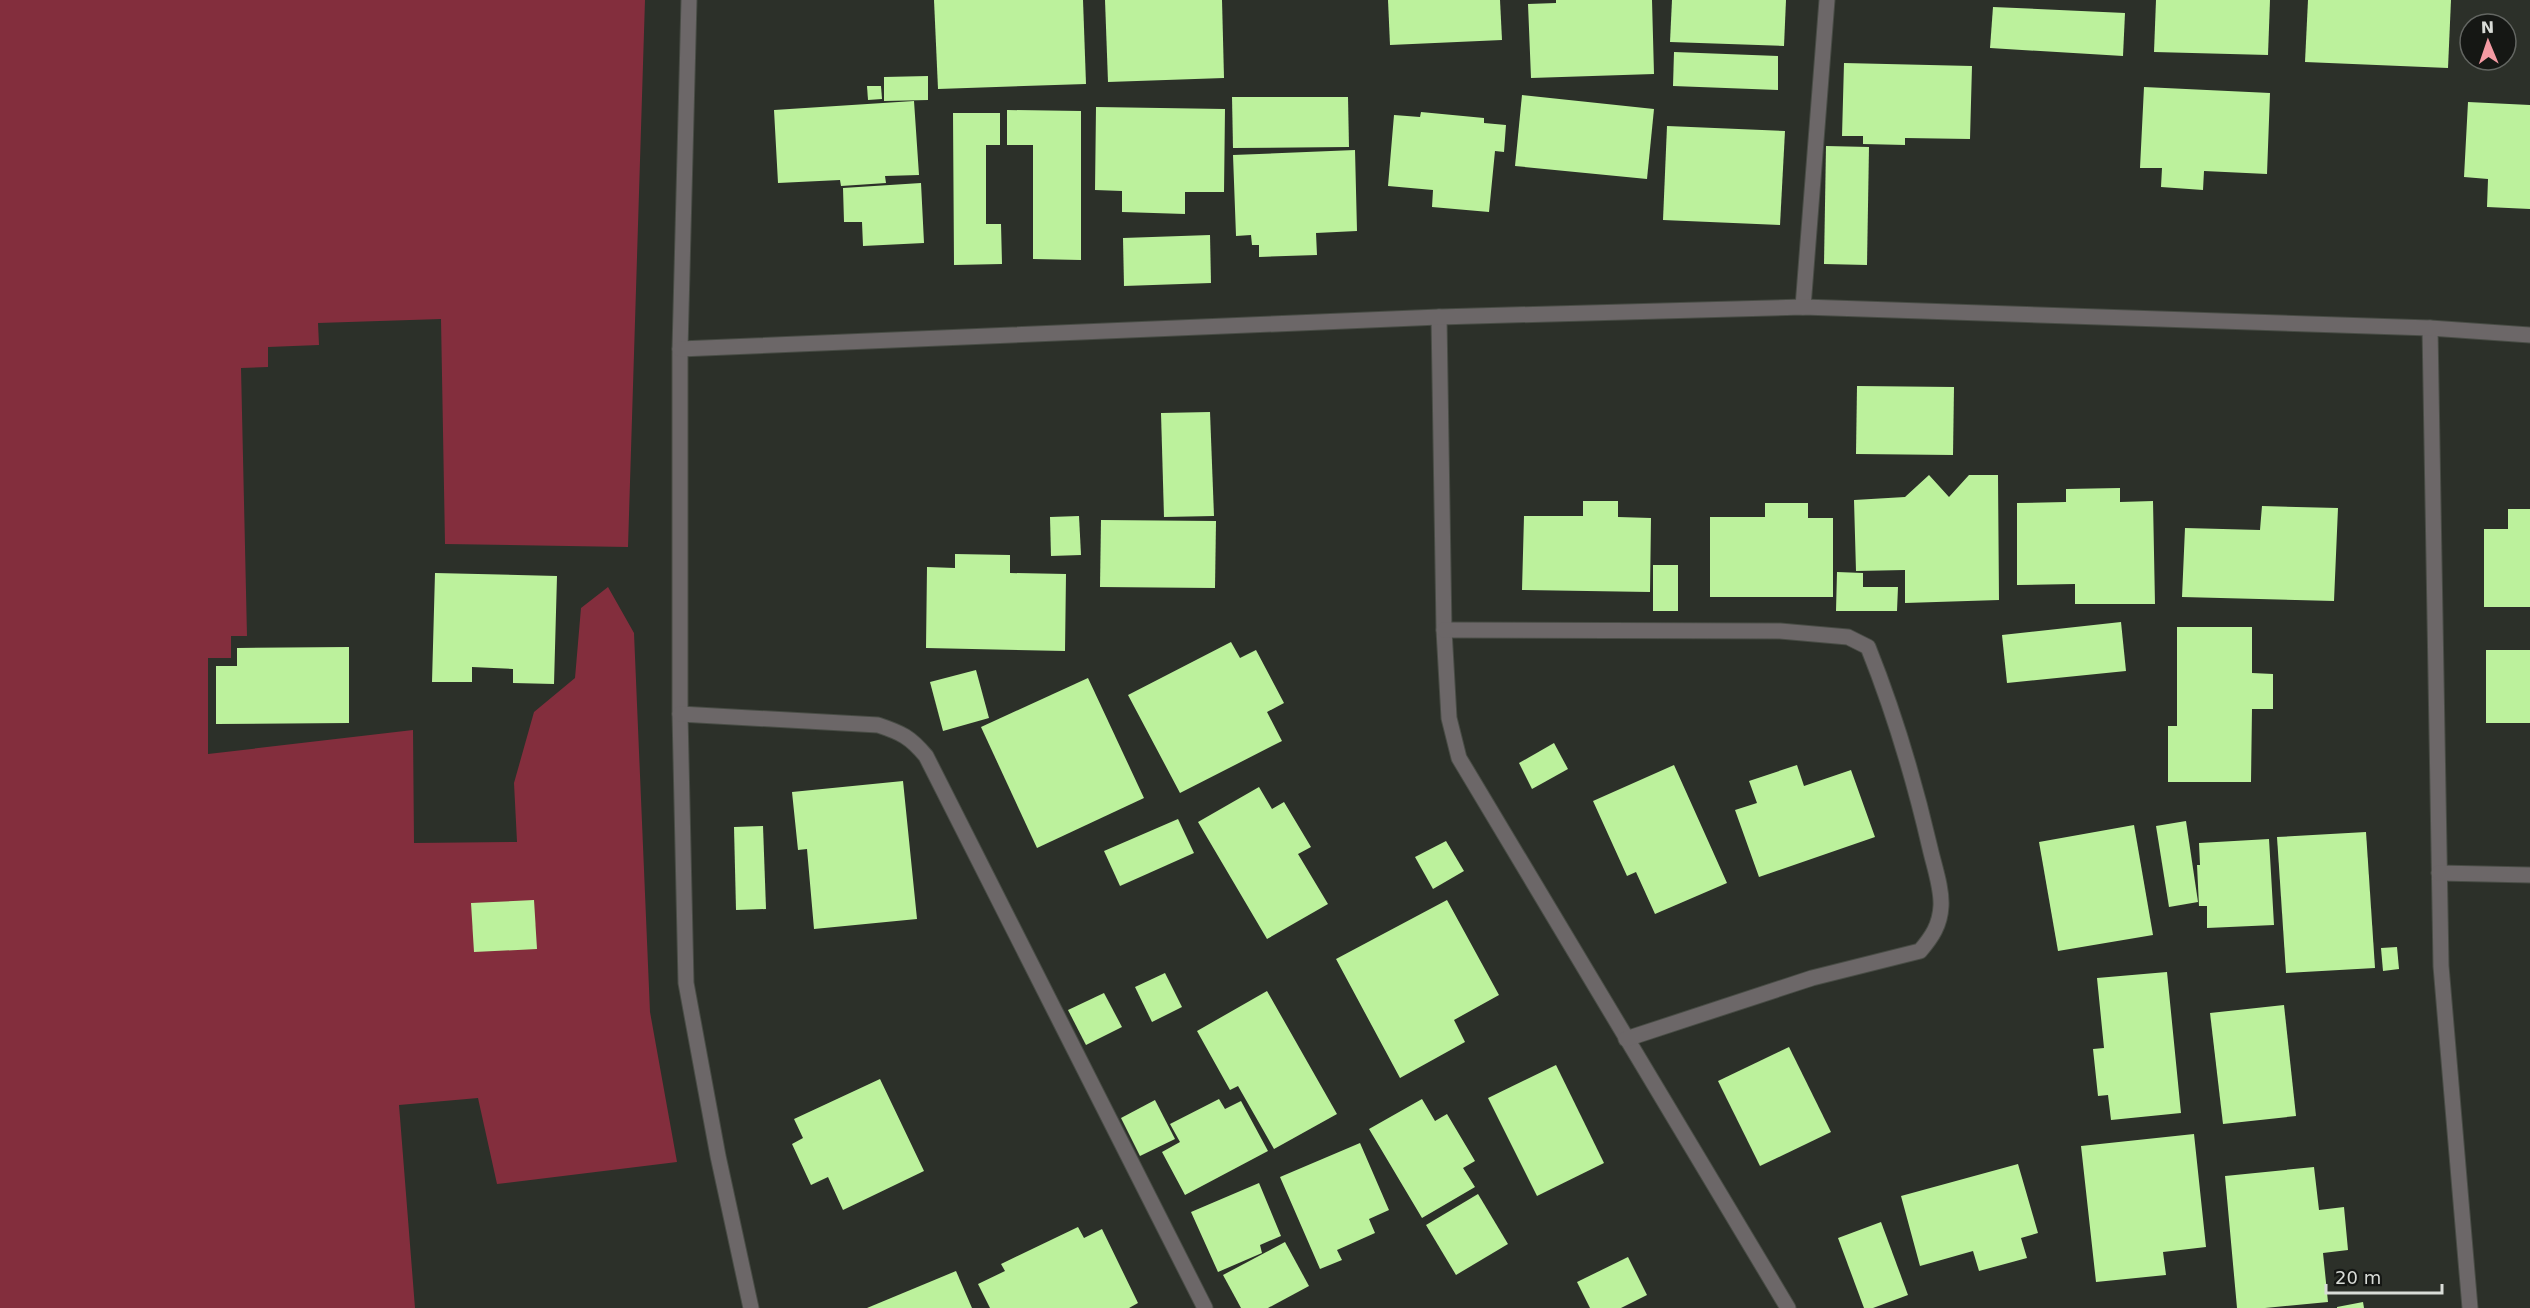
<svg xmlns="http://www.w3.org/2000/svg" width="2530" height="1308" viewBox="0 0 2530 1308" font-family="'DejaVu Sans',sans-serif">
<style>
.green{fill:#832e3d}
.building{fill:#bcf19c}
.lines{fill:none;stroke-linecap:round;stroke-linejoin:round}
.minor-casing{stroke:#484c45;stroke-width:17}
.minor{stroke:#6c6768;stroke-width:15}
</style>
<rect width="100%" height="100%" fill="#2c3029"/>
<polygon class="green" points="0,0 645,0 628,547 445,544 441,319 318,323 319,345 268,347 268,367 241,368 247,636 231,636 231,658 208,658 208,754 413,730 414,843 517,842 514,783 534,712 575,678 581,608 608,587 634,633 650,1012 677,1162 497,1184 478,1098 399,1105 415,1308 0,1308"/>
<g class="building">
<polygon points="934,0 1083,0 1086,84 938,89"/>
<polygon points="1105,0 1222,0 1224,78 1108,82"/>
<polygon points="1388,0 1500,0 1502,40 1390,45"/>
<polygon points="1556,0 1652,0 1654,74 1531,78 1528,4 1556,3"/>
<polygon points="1672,0 1786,0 1784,46 1670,42"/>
<polygon points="2156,0 2270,0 2268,55 2154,52"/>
<polygon points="2308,0 2451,0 2448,68 2305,62"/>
<polygon points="1993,7 2125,13 2123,56 1990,48"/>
<polygon points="1674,52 1778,56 1778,90 1673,86"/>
<polygon points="1844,63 1972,66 1970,139 1905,138 1905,145 1863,144 1863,136 1842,136"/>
<polygon points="928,76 928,100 884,101 884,77"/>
<polygon points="867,86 881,86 882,99 868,100"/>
<polygon points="2144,87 2270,93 2267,174 2204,171 2203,190 2161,187 2162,168 2140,168"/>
<polygon points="1522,95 1654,109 1647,179 1515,166"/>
<polygon points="1232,97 1348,97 1349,147 1233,148"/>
<polygon points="914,101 919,175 885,176 886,183 841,186 840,180 778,183 774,110"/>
<polygon points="2468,102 2530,105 2530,209 2487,207 2488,179 2464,177"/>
<polygon points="1096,107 1225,109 1224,192 1185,192 1185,214 1122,212 1122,191 1095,190"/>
<polygon points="1007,110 1081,111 1081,260 1033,259 1033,145 1007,145"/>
<polygon points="1421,112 1484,118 1484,123 1506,125 1504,152 1495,151 1489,212 1432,207 1433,190 1388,186 1394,115 1420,117"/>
<polygon points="953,113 1000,113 1000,145 986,145 986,224 1001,224 1002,264 954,265"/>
<polygon points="1667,126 1785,131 1780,225 1663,220"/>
<polygon points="1826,146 1869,147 1867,265 1824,264"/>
<polygon points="1355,150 1357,231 1316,233 1317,255 1259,257 1259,245 1252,245 1251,235 1236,236 1233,155"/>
<polygon points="921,183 924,243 863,246 862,222 844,222 843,188"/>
<polygon points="1210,235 1211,283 1124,286 1123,238"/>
<polygon points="1857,386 1954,387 1953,455 1856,454"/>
<polygon points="1210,412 1214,516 1164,517 1161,413"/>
<polygon points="1929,475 1949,497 1969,475 1998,475 1999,600 1905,603 1905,570 1856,571 1854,500 1905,497"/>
<polygon points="2120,488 2120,502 2153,501 2155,604 2075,604 2075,584 2017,585 2017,503 2066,502 2066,489"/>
<polygon points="1583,501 1618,501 1618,517 1651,518 1650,592 1522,590 1524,516 1583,516"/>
<polygon points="1765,503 1808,503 1808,518 1833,518 1833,597 1710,597 1710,517 1765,517"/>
<polygon points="2262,506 2338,508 2334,601 2182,597 2185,528 2260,530"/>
<polygon points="2508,509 2530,509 2530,607 2484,607 2484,529 2508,529"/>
<polygon points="1079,516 1081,555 1051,556 1050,517"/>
<polygon points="1101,520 1216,521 1215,588 1100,587"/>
<polygon points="955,554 1010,555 1010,573 1066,574 1065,651 926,648 927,567 955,568"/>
<rect x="1653" y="565" width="25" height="46"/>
<polygon points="1837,572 1863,573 1863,587 1898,587 1897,611 1836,611"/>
<polygon points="435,573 557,576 554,684 513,683 513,669 472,667 472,682 432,682"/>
<polygon points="2121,622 2126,671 2007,683 2002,635"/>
<polygon points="2177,627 2252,627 2252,673 2273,674 2273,709 2252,709 2251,782 2168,782 2168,726 2177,726"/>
<polygon points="1231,642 1240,658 1256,650 1284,703 1267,712 1282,741 1180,793 1128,695"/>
<polygon points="349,647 349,723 216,724 216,666 237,666 237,648"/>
<rect x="2486" y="650" width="44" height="73"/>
<polygon points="976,670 989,718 943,731 930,682"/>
<polygon points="1088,678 1144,798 1037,848 981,727"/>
<polygon points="1554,743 1568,769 1532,789 1519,763"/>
<polygon points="1674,765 1727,883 1655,914 1636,872 1627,876 1593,801"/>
<polygon points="1797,765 1804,786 1851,770 1875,837 1759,877 1735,810 1757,803 1749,781"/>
<polygon points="903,781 917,919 814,929 807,849 798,850 792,792"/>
<polygon points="1259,787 1272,809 1284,802 1311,847 1298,854 1328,904 1267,939 1198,822"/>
<polygon points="1178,819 1194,853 1120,886 1104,851"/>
<polygon points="2186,821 2198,902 2169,907 2156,826"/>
<polygon points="2134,825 2153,935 2058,951 2039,842"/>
<polygon points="763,826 766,909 736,910 734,827"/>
<polygon points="2366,832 2375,968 2286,973 2277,837"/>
<polygon points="2269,839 2274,925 2207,928 2207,906 2199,906 2197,865 2200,865 2199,843"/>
<polygon points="1446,841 1464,871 1433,889 1415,857"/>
<polygon points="534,900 537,949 474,952 471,903"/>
<polygon points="1447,900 1499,995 1454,1020 1465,1042 1400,1078 1336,959"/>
<polygon points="2397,947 2399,969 2383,971 2381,948"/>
<polygon points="2167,972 2181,1113 2111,1120 2108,1095 2098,1096 2093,1049 2104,1048 2097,978"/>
<polygon points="1165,973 1182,1007 1152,1022 1135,987"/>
<polygon points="1267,991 1337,1114 1274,1149 1238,1086 1230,1090 1197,1031"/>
<polygon points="1104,993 1122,1027 1086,1045 1068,1010"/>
<polygon points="2284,1005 2296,1116 2223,1124 2210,1013"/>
<polygon points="1789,1047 1831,1132 1760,1166 1718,1081"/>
<polygon points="1556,1065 1604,1163 1537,1196 1488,1098"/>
<polygon points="880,1079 924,1171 843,1210 828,1177 811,1185 792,1144 803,1138 794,1119"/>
<polygon points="1219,1099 1225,1109 1241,1101 1268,1151 1185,1195 1162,1152 1180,1142 1170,1124"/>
<polygon points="1422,1099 1435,1121 1447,1114 1475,1161 1463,1168 1475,1187 1422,1218 1369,1129"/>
<polygon points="1155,1100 1175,1139 1140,1156 1121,1118"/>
<polygon points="2194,1134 2206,1247 2163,1252 2166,1275 2096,1282 2081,1146"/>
<polygon points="1360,1143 1389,1210 1369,1219 1375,1233 1337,1250 1342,1260 1320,1269 1280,1177"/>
<polygon points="2018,1164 2038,1233 2021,1238 2027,1258 1979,1271 1973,1251 1920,1266 1901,1196"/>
<polygon points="2314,1167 2319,1210 2344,1207 2348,1250 2323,1253 2328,1302 2265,1308 2237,1308 2225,1176"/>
<polygon points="1259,1183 1281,1236 1260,1245 1262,1253 1218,1272 1191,1212"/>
<polygon points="1478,1194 1508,1244 1456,1275 1426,1225"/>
<polygon points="1881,1222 1908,1295 1873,1308 1864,1308 1838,1238"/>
<polygon points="1078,1227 1084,1238 1102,1229 1138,1303 1129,1308 990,1308 978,1284 1005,1271 1001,1264"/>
<polygon points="1285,1242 1309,1286 1268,1308 1241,1308 1223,1275"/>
<polygon points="1628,1257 1647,1295 1621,1308 1590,1308 1577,1282"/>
<polygon points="956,1271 972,1308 867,1308"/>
<polygon points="2363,1302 2364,1308 2337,1308 2337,1307"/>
</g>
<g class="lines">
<defs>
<g id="minor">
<polyline points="689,0 680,349 680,714 686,983 718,1156 751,1308"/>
<polyline points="1803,307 1827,0"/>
<polyline points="1439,317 1444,630 1449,718 1459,758 1788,1308"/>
<polyline points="2430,328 2441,966 2470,1308"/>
<polyline points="680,349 1439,317 1803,307 2430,328 2530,335"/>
<path d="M 1444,630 L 1780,631 L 1848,637 L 1868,647 C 1894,712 1914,779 1930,848 C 1934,866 1942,888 1941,906 C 1940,925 1932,937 1920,951 L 1812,978 L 1626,1039"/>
<path d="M 680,714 L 878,725 C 902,733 910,737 926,756 L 1205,1308"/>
<polyline points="2439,873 2530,875"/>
</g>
</defs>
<use href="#minor" class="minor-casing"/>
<use href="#minor" class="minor"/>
</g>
<g transform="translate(2488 42) rotate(358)"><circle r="28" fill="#151714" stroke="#636662" stroke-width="1.5"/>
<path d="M0-4.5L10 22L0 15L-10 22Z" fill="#f49aa3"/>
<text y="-9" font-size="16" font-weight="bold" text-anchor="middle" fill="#d9dcd7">N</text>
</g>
<path d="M2326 1284v9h116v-9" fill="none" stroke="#d9dcd7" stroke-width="3"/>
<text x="2335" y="1284" font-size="18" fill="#d9dcd7" stroke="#151714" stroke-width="4.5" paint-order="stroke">20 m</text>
</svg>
